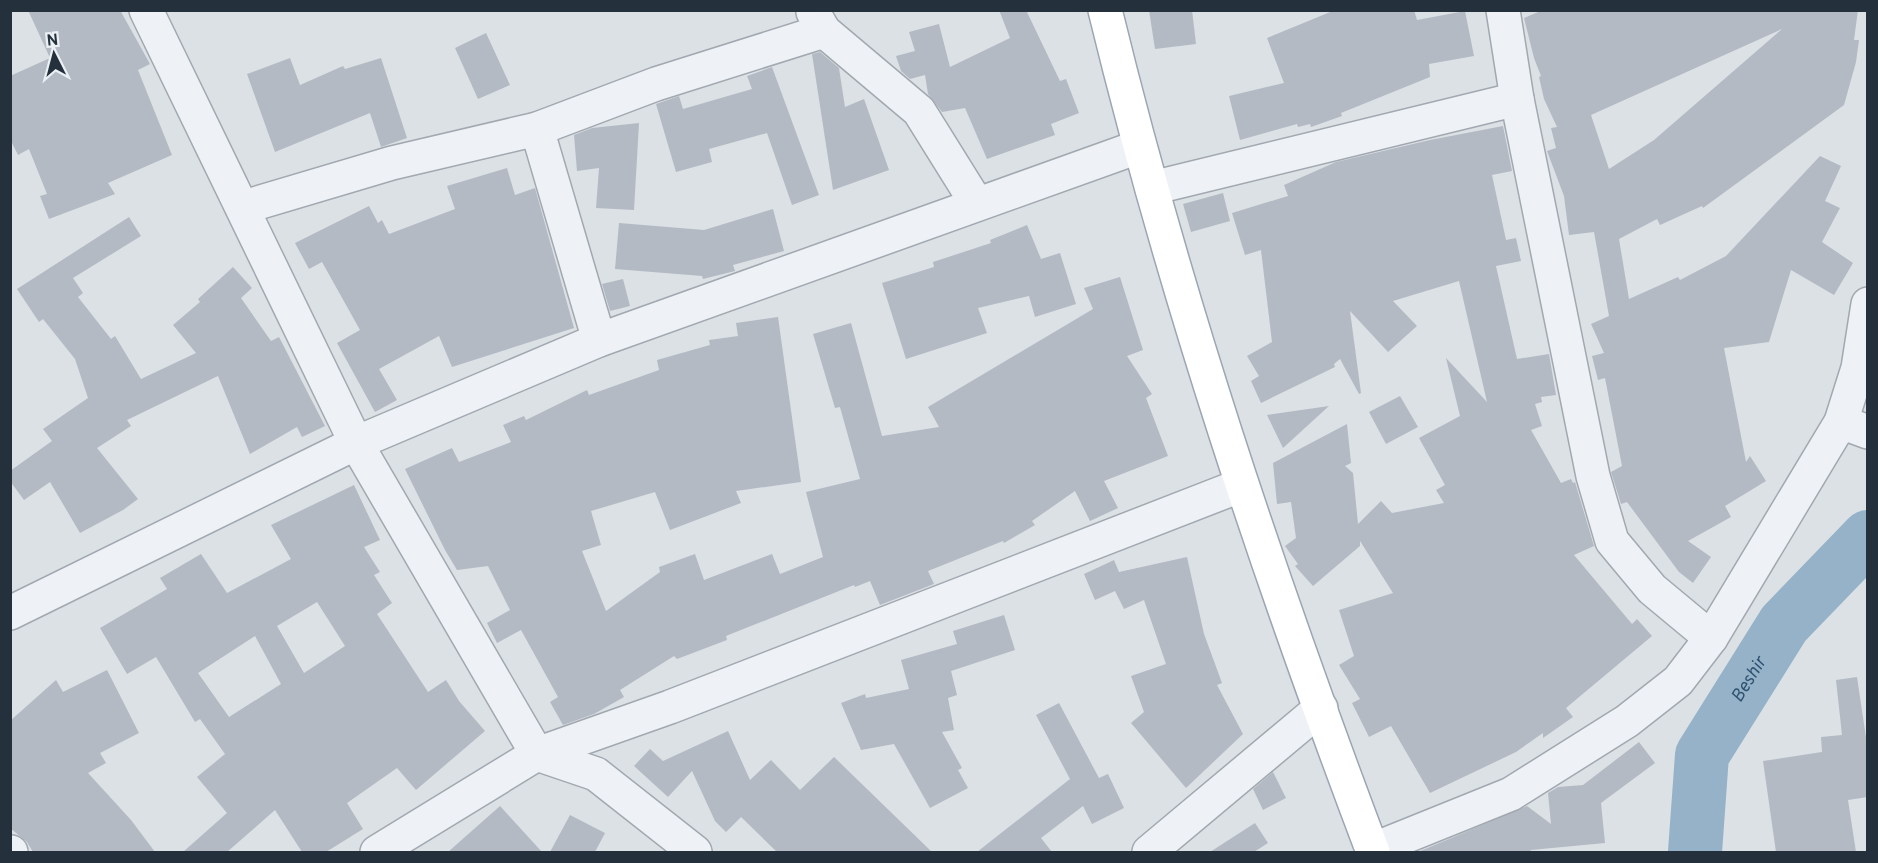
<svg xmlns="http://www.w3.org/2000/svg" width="1878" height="863" viewBox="0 0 1878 863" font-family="Overpass,sans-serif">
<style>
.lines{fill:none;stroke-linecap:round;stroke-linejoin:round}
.river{stroke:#95b2c8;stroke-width:54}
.building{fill:#b3bac3;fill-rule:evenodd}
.minor-casing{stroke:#a1a8b0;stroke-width:36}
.major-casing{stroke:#9ba6b2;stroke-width:36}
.minor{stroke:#eef1f5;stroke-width:33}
.major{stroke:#fff;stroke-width:33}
.labels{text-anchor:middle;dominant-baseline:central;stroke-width:4.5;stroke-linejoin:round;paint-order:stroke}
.water-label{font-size:18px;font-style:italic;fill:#2f5271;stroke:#ebf0f4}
</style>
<rect width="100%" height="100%" fill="#dce1e6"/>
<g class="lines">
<path class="river" id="s1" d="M 1695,852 L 1702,755 L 1784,624 L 1868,537"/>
</g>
<g class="building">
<polygon points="28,10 120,10 150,64 138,70 172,155 108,183 115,194 49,219 40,196 47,194 29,149 18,155 10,139 10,76 50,58"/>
<polygon points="999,10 1026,10 1060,81 1066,79 1079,113 1051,124 1055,135 987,159 965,108 942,112 928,94 925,75 910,79 901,71 896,56 915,51 909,32 939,24 950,67 1010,38"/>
<polygon points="1149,10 1192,10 1196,44 1155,49"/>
<polygon points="1335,10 1414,10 1417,20 1465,11 1474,56 1429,64 1430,77 1341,113 1342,116 1311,127 1310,124 1298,127 1297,124 1240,140 1229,96 1284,83 1267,38"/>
<path d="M 1543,10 L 1858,10 L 1854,40 L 1859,40 L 1856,62 L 1844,105 L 1703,208 L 1702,206 L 1660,225 L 1657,219 L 1619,239 L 1629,299 L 1678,277 L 1680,280 L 1726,256 L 1820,156 L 1841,166 L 1825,201 L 1840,208 L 1822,242 L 1853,263 L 1834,295 L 1791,270 L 1769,342 L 1724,348 L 1746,462 L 1750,456 L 1766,481 L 1725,506 L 1731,517 L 1688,541 L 1711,557 L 1693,583 L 1679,572 L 1627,502 L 1621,504 L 1611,472 L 1622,466 L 1605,378 L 1598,380 L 1592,356 L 1604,353 L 1591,324 L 1609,316 L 1594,232 L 1569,235 L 1564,196 L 1547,151 L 1556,148 L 1551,128 L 1557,127 L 1544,99 L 1539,77 L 1541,76 L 1534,58 L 1524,18 ZM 1782,29 L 1654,140 L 1609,169 L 1591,115 Z"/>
<polygon points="486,33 510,85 478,99 455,48"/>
<polygon points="820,52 839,68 845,107 864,99 889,170 833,190 812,54"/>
<polygon points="290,58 300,85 343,66 345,69 381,58 407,138 381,147 370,113 275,152 247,74"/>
<polygon points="772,67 819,195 792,205 767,133 709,149 712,162 676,172 656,104 679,96 683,109 752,89 747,76"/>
<polygon points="639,123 634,210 596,208 599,168 577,171 574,135 592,128"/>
<polygon points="1503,126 1512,171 1492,175 1506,240 1516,238 1521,261 1496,266 1517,359 1549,354 1556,395 1541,397 1542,402 1535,404 1542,426 1531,430 1561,483 1571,479 1573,483 1575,482 1594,546 1574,555 1632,624 1637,619 1652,636 1566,708 1573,717 1543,738 1543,733 1516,752 1430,793 1391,726 1369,737 1352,703 1360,699 1339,665 1354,656 1339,610 1393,593 1360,541 1360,546 1313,586 1295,566 1298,564 1285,546 1296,538 1291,502 1277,504 1273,463 1347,424 1351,463 1345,466 1353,473 1358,524 1381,501 1392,513 1444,503 1436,490 1445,485 1419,438 1460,416 1446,358 1487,402 1459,281 1393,301 1417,326 1388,352 1350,311 1361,393 1359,394 1340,359 1334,364 1335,367 1261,403 1251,381 1259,376 1247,356 1272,342 1261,250 1245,255 1232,213 1288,196 1284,185 1336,162 1430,140"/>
<polygon points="507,168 515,195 535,188 574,328 452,367 439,336 379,369 397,400 375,412 337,343 360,330 322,262 309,269 295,243 369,206 378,223 382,220 389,234 455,209 447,186"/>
<polygon points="1223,193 1230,221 1191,232 1183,204"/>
<polygon points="773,209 784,251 733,265 735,271 703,279 702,276 615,269 619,223 704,230"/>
<polygon points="129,217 141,236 73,278 83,293 78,297 111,339 115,336 141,379 196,353 173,325 200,302 198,299 233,267 252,288 241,298 271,341 279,337 325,426 302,437 297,427 250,454 218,376 127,420 131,426 97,448 138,499 123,510 80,533 50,482 24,500 10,481 10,471 52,441 43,429 88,398 75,359 43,319 39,322 17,289"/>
<polygon points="1027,225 1041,259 1060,253 1076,304 1035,317 1029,296 978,308 987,333 906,359 882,283 934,267 933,262 991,243 990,240"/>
<polygon points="1120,277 1143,350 1127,356 1152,394 1146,398 1168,456 1104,481 1118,508 1090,521 1075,491 1032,521 1035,525 1004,543 1003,541 928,571 934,584 880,605 870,581 855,587 854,585 726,636 727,640 677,659 674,656 620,690 624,697 594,714 563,725 550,702 558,697 521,630 497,643 487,623 510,610 488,566 457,570 445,550 405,469 452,448 459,462 511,442 503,425 524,416 526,420 587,390 589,395 659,370 657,360 710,345 709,340 738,336 736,323 778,317 801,482 736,491 741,503 670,530 655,492 591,511 601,545 582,551 606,611 660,572 659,567 695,554 704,580 772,554 780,574 823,557 806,492 860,479 840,407 835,408 813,334 851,323 882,436 939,427 928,407 1093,309 1084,288"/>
<polygon points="623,279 630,306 610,311 602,284"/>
<polygon points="1400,396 1418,427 1386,444 1369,412"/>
<polygon points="1329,406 1283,448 1267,415"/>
<path d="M 354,485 L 380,540 L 364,547 L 380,572 L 374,575 L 392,603 L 377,614 L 428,692 L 446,680 L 459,701 L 485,731 L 416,790 L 397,768 L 347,803 L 363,829 L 326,852 L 302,852 L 275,810 L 227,852 L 183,852 L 227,813 L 197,777 L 225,754 L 200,719 L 195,722 L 156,657 L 127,674 L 100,628 L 167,589 L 160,578 L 201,554 L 227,593 L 291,559 L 271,525 ZM 317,602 L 345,646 L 304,673 L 277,626 ZM 255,636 L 281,684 L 229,717 L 198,673 Z"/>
<polygon points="1187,557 1204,634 1222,683 1217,685 1243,734 1186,788 1131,723 1144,712 1131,676 1166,664 1144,600 1124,609 1115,591 1095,600 1084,574 1114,560 1119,572"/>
<polygon points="1004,615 1015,650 951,671 957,695 948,698 954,730 942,732 962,768 958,770 968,788 930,808 894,744 861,750 841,703 865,694 866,698 909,689 901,660 957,644 953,631"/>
<polygon points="107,670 139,733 100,753 106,763 88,773 131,820 155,852 33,852 27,842 10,828 10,721 56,680 63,692"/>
<polygon points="1857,677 1868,751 1868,797 1848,800 1856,852 1776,852 1763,761 1822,752 1821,737 1842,735 1836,680"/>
<polygon points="1059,703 1099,778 1108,774 1124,808 1092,824 1083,806 1041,838 1052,852 977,852 1070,779 1036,715"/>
<polygon points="728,731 750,780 771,760 800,790 834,757 932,852 777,852 741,817 726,832 715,821 692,771 668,797 634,766 650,749 663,761"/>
<polygon points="1639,742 1655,763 1601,803 1605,843 1531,850 1529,852 1418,852 1527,806 1551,824 1548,793 1558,787 1583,785"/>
<polygon points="1273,772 1286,798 1263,810 1253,789"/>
<polygon points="500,806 542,852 448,852"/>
<polygon points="570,815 605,833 595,852 550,852"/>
<polygon points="1255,823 1268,843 1254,852 1210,852"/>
</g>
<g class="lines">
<defs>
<g id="minor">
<polyline points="146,10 356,443 537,754 596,774 695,852"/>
<polyline points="1503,10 1517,99 1593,476 1612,541 1652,589 1711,638"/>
<polyline points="813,12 824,31 919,111 977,204"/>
<polyline points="537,129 599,340"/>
<polyline points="1152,188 1517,99"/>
<polyline points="244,207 392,163 537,129 656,84 824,31"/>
<polyline points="1841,422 1868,432"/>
<polyline points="10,613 356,443 599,340 1138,147"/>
<polyline points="1372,850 1511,794 1627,721 1678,681 1711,638 1841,422 1858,368 1868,304"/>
<polyline points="10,852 11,852"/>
<polyline points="377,852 537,754 670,707 1242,485"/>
<polyline points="1149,852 1321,708"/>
</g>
<path id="major" d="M 1105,10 C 1175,297 1269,577 1373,852"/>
</defs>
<use href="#minor" class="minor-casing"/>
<use href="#major" class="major-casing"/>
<use href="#minor" class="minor"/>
<use href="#major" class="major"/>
</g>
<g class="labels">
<g class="water-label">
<text stroke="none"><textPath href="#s1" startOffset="186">Beshir</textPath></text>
</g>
</g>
<rect width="1878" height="863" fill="none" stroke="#25303d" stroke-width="24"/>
<g transform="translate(54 54) rotate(354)" stroke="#ebf0f4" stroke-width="4.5" paint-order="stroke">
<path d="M0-4.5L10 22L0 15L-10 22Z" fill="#25303d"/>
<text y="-9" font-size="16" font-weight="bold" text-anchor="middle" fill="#25303d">N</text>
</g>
</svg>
